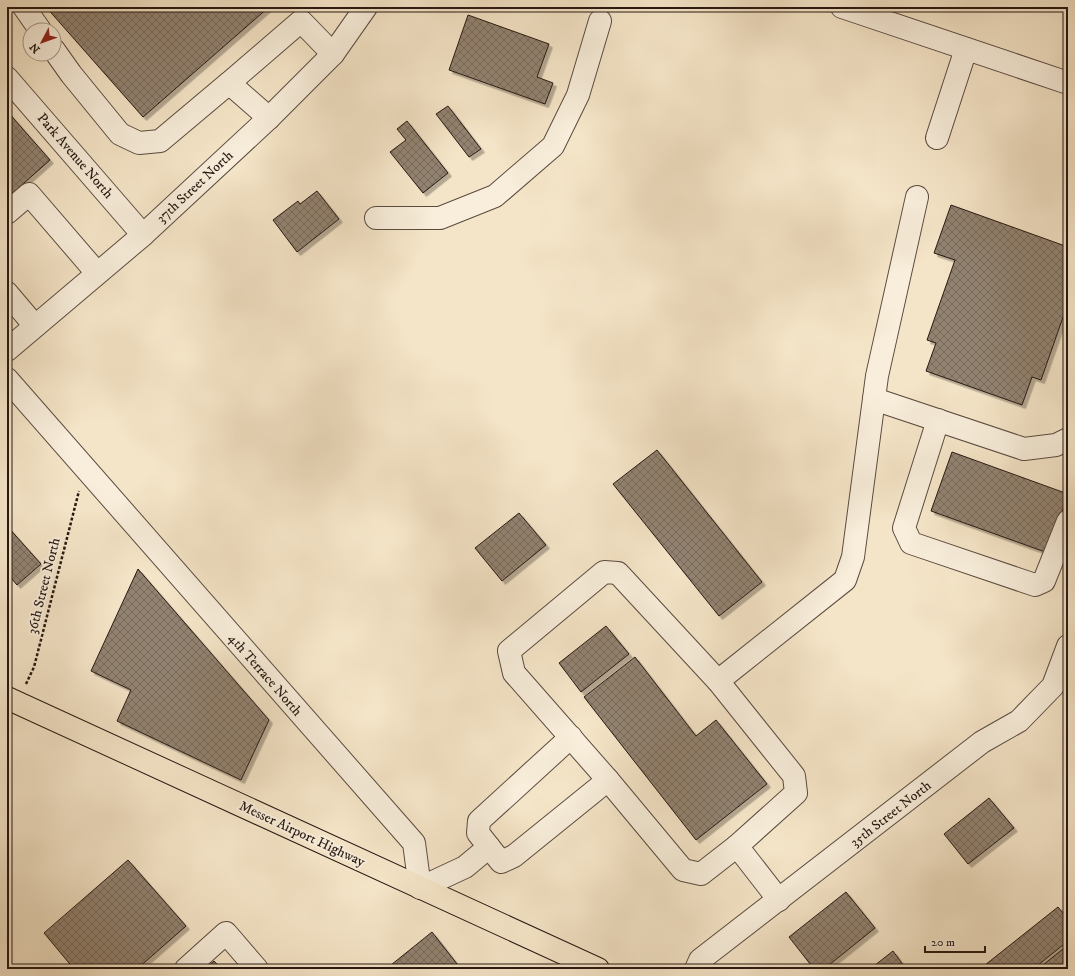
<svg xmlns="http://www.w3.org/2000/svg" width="1075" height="976" viewBox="0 0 1075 976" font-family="'IM FELL DW Pica',serif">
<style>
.building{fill:url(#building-cross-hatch);stroke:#271812;filter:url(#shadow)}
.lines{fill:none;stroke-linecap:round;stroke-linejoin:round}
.minor-casing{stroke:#5a4b40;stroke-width:24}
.major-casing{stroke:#271812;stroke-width:24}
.path{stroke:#271812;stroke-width:2.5;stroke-dasharray:3 2;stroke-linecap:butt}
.minor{stroke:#f8eedb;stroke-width:22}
.major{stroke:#f5e5c8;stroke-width:22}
.labels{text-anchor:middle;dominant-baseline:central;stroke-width:4;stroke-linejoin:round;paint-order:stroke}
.street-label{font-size:14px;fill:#271812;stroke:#f8eedb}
</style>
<defs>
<pattern id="building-cross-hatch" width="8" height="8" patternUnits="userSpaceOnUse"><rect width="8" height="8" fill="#928371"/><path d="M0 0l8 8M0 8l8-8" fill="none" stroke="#776a5b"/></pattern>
<filter id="shadow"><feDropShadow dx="3.5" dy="3.5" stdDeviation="0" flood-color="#0004"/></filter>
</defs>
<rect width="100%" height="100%" fill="#f5e5c8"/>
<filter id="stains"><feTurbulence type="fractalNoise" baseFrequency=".005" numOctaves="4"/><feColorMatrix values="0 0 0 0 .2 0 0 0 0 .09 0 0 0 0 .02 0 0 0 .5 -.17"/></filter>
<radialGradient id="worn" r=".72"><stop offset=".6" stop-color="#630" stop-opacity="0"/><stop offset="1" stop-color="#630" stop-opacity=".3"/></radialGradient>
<g class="building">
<polygon points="46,7 269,7 143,117"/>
<polygon points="468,15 549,44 537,77 553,83 545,104 449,70"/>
<polygon points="448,106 481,149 469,157 436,114"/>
<polygon points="7,111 50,160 7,198"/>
<polygon points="407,121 448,173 423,193 390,152 406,140 397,129"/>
<polygon points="317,191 339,219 297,252 273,220 298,201 300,204"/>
<polygon points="951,205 1068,247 1068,303 1041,380 1032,377 1022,405 926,371 936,343 927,340 955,260 934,253"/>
<polygon points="657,450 762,582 719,616 613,484"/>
<polygon points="952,452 1068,494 1048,553 931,511"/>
<polygon points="519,513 546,545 502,581 475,548"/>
<polygon points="7,526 41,564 17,585 7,573"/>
<polygon points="138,569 269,720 241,780 117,721 131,690 91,671"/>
<polygon points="606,626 629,654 581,692 559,663"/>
<polygon points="635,657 696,736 716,720 767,784 696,840 584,697"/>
<polygon points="989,798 1014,828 968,864 944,834"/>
<polygon points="128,860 186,926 137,969 74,969 44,933"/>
<polygon points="846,892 875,928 824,969 814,969 789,937"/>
<polygon points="1058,907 1068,919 1068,941 1033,969 980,969"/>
<polygon points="432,932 461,969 386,969"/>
<polygon points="1068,945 1068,969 1038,969"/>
<polygon points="893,951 906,969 870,969"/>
<polygon points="214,961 222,969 205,969"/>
</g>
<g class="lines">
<defs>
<g id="minor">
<polyline points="24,7 40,30"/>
<polyline points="842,7 1068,83"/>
<polyline points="54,50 71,74 120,134 139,143 160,141 229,83 269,118"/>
<polyline points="7,78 143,235"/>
<polyline points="229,83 301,21 333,54"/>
<polyline points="937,138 966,49"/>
<polyline points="7,213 29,194 97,273"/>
<polyline points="376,218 440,218 495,196 553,146 578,95 600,21"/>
<polyline points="7,293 35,326"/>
<polyline points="7,350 143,235 269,118 333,54 366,7"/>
<polyline points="7,379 414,843 420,888 465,867 489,847 501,862 514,856 608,780 514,673 509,651 604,572 618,573 718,681 845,580 853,557 877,376 917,197"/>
<polyline points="874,399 1024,449 1056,445 1068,439"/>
<polyline points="938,420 904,528 911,543 1035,585 1044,581 1068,521"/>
<polyline points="718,681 794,776 796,793 737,846"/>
<polyline points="608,780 683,870 701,874 737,846 779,900"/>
<polyline points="489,847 478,833 479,821 571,737"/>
<polyline points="186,969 226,933 257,969"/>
<polyline points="696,969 700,960 982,742 1019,721 1053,686 1068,646"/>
</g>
<polyline id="major" points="7,698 598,969"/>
</defs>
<use href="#minor" class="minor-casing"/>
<use href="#major" class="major-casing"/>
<polyline class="path" points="26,684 34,667 79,491"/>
<use href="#minor" class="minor"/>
<use href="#major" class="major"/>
</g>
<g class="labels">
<g class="street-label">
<text transform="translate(75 156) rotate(49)">Park Avenue North</text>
<text transform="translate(195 187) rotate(-43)">37th Street North</text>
<text transform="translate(44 586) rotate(-76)">36th Street North</text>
<text transform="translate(265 675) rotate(49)">4th Terrace North</text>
<text transform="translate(891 814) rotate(-38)">35th Street North</text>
<text transform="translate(302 834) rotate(25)">Messer Airport Highway</text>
</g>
</g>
<rect width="1075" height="976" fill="none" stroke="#f5e5c8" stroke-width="24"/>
<rect x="8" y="8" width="1059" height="960" fill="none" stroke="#271812" stroke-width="2"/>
<rect x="12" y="12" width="1051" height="952" fill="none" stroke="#271812"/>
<g transform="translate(42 42) rotate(229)"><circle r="19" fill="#f8eedb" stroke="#a4988b"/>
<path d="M0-3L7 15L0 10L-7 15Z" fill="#8f2418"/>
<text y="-6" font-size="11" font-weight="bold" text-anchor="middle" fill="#271812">N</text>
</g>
<path d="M925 946v6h60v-6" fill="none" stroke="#271812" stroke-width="2"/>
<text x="931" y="946" font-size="12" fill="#271812" stroke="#f8eedb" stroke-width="3" paint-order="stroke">20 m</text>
<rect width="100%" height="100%" filter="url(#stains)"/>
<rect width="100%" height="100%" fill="url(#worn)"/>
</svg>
